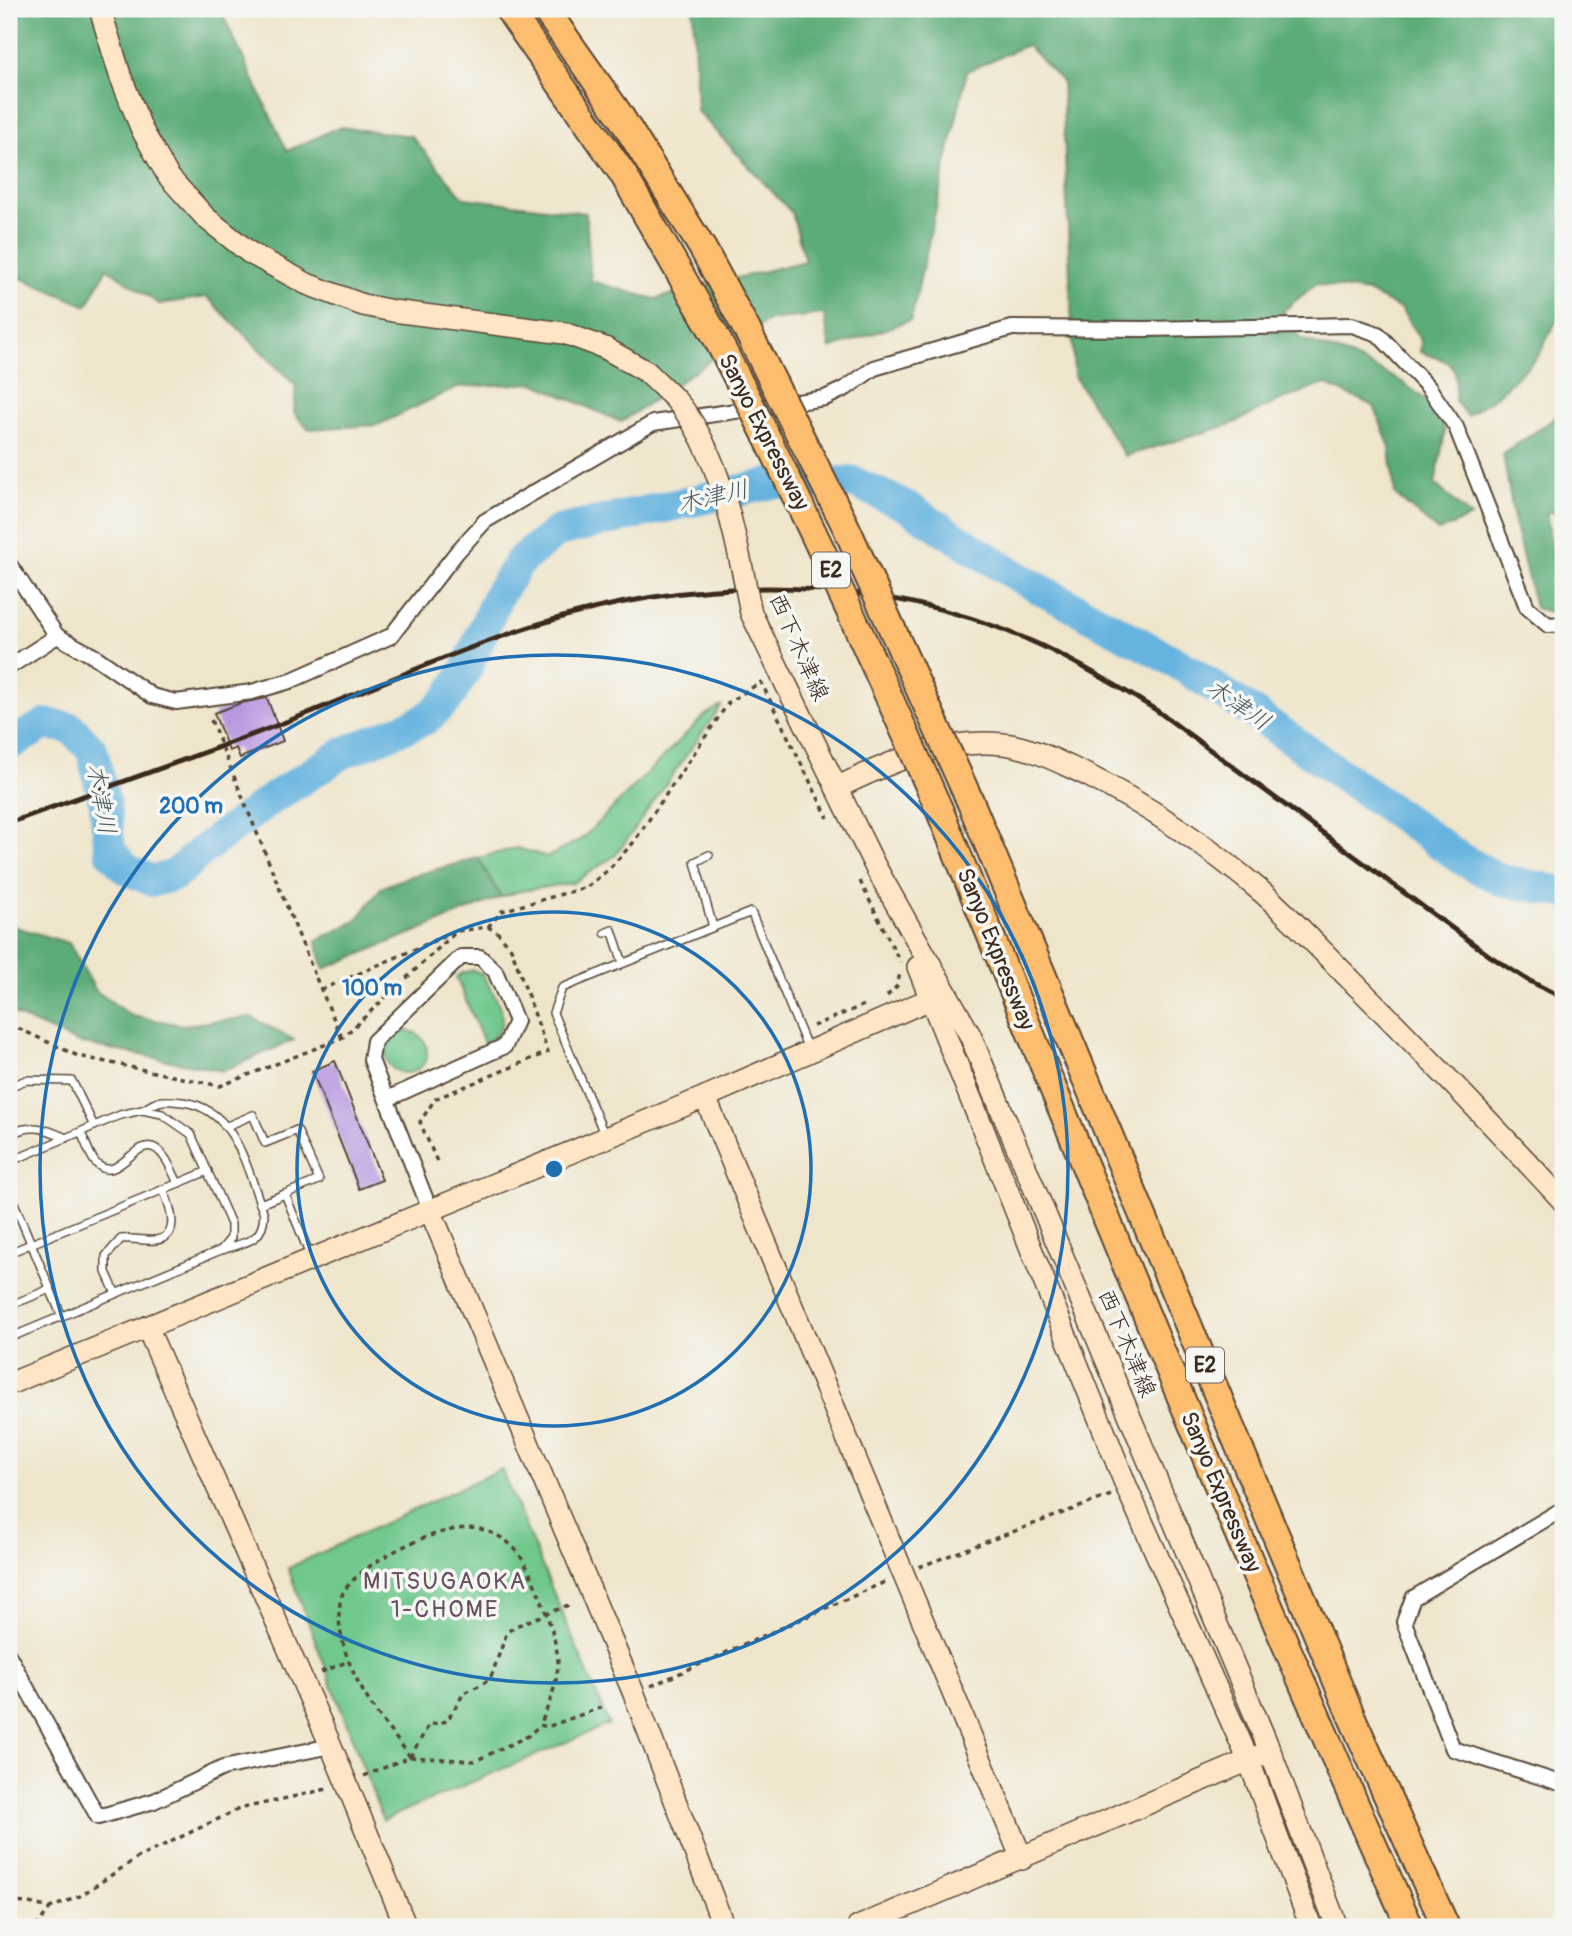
<svg xmlns="http://www.w3.org/2000/svg" width="1572" height="1936" viewBox="0 0 1572 1936" font-family="Pangolin,'Klee One',sans-serif">
<style>
.green{fill:#70c88d;stroke:#567956;stroke-width:2}
.forest{fill:#5cac78;stroke:#4c6b4b;stroke-width:2}
.lines{fill:none;stroke-linecap:round;stroke-linejoin:round}
.river{stroke:#65b3df;stroke-width:32}
.building{fill:#b898e0}
.lane-casing{stroke:#564638;stroke-width:10}
.street-casing{stroke:#564638;stroke-width:18}
.secondary-casing{stroke:#564638;stroke-width:24}
.highway-casing{stroke:#564638;stroke-width:30}
.path{stroke:#564638;stroke-width:3.5;stroke-dasharray:5 5;stroke-linecap:butt}
.lane{stroke:#fff;stroke-width:7}
.street{stroke:#fff;stroke-width:14}
.secondary{stroke:#fee5c5;stroke-width:21}
.highway{stroke:#fcbd6e;stroke-width:26}
.rail{stroke:#3b2a1e;stroke-width:5}
.secondary-bridge-casing{stroke:#564638;stroke-width:24;stroke-linecap:butt}
.highway-bridge-casing{stroke:#564638;stroke-width:30;stroke-linecap:butt}
.path-bridge{stroke:#564638;stroke-width:3.5;stroke-dasharray:5 5;stroke-linecap:butt}
.secondary-bridge{stroke:#fee5c5;stroke-width:21}
.highway-bridge{stroke:#fcbd6e;stroke-width:26}
.ring{fill:none;stroke:#1f6fb2;stroke-width:3.5}
.labels{text-anchor:middle;dominant-baseline:central;stroke-width:7;stroke-linejoin:round;paint-order:stroke}
.shield{fill:#f6f6f2;stroke:#73675e;stroke-width:2}
.shield-label{font-size:21px;font-weight:bold;fill:#3b2a1e}
.street-label{font-size:23px;fill:#3b2a1e;stroke:#f6f6f2}
.water-label{font-size:24px;font-style:italic;fill:#4a5a62;stroke:#f6f6f2}
.neighbourhood-label{font-size:24px;letter-spacing:2px;fill:#675062;stroke:#f6f6f2}
.centre{fill:#1f6fb2;stroke:#f6f6f2;stroke-width:3.5}
.ring-label{font-size:21px;text-anchor:middle;font-weight:bold;fill:#1f6fb2;stroke:#f6f6f2;stroke-width:7;stroke-linejoin:round;paint-order:stroke}
</style>
<rect width="100%" height="100%" fill="#f6f6f2"/>
<filter id="ink" filterUnits="userSpaceOnUse"><feTurbulence type="fractalNoise" baseFrequency=".0143" numOctaves="2"/><feDisplacementMap in="SourceGraphic" scale="14" xChannelSelector="R" yChannelSelector="G"/><feConvolveMatrix kernelMatrix="1 2 1 2 8 2 1 2 1" color-interpolation-filters="sRGB"/></filter>
<filter id="wash" filterUnits="userSpaceOnUse"><feTurbulence type="fractalNoise" baseFrequency=".00686" numOctaves="4" result="noise"/><feDisplacementMap in="SourceGraphic" scale="28" xChannelSelector="R" yChannelSelector="G"/><feGaussianBlur stdDeviation="1.57" result="paint"/><feColorMatrix in="noise" values="0 0 0 0 0 0 0 0 0 0 0 0 0 0 0 0 0 1.4 0 .05"/><feComposite in="paint" operator="in"/></filter>
<g filter="url(#wash)">
<rect width="100%" height="100%" fill="#efe5cb"/>
<g class="green">
<polygon points="722,705 616,855 573,883 520,891 501,897 478,858 517,848 548,857 583,838 705,715"/>
<path d="M 473,970 L 482,974 C 496,998 518,1027 484,1043 L 456,977 L 462,973 Z"/>
<circle cx="406" cy="1052" r="21"/>
<polygon points="501,1469 609,1724 383,1820 288,1568"/>
</g>
<g class="forest">
<path d="M 9,9 L 220,9 L 287,151 L 339,127 L 411,136 L 464,198 L 586,213 L 591,281 L 654,299 L 805,261 L 792,213 L 697,111 L 693,9 L 1563,9 L 1563,308 L 1537,358 L 1494,398 L 1467,416 L 1455,401 C 1458,362 1454,363 1420,352 L 1421,341 L 1401,309 L 1368,292 L 1316,284 L 1283,311 L 1300,339 L 1350,356 L 1401,381 L 1438,409 L 1445,432 L 1435,484 L 1471,517 L 1438,531 L 1395,495 L 1390,448 L 1374,406 L 1325,384 L 1280,400 L 1232,424 L 1125,456 L 1074,376 L 1062,81 L 1027,45 L 967,71 L 911,320 L 830,349 L 824,314 L 769,320 L 621,422 L 534,383 L 457,387 L 378,425 L 308,429 L 294,413 L 296,386 L 207,297 L 159,304 L 107,268 L 87,306 L 9,273 Z"/>
<polygon points="1563,406 1563,513 1546,512 1554,558 1557,614 1535,608 1515,525 1503,454 1555,418"/>
<polygon points="478,858 501,897 324,969 316,941 356,921 381,888 405,878"/>
<polygon points="9,925 69,943 96,991 132,1016 183,1025 251,1017 294,1040 223,1071 79,1043 9,1012"/>
</g>
<g class="lines">
<polyline class="river" points="9,745 45,724 71,728 92,750 105,805 110,851 126,869 153,881 175,875 204,849 270,800 343,753 426,719 447,700 467,668 498,595 521,560 558,531 773,483 853,482 906,506 1018,577 1177,663 1258,716 1463,860 1501,880 1563,892"/>
</g>
<g id="blocks">
<g class="building">
<polygon points="267,698 283,741 240,758 236,748 229,751 214,713 241,703"/>
<polygon points="335,1061 382,1180 359,1189 312,1071"/>
</g>
</g>
</g>
<g filter="url(#ink)">
<use href="#blocks" fill-opacity="0" stroke="#564638" stroke-width="2"/>
<g class="lines">
<defs>
<g id="lane">
<polyline points="709,855 695,862 713,927"/>
<polyline points="605,933 612,930 623,963"/>
<polyline points="9,1087 26,1080 72,1081 94,1126"/>
<path d="M 143,1110 C 160,1099 163,1100 183,1102 C 237,1109 247,1171 264,1214 C 263,1243 246,1241 222,1250"/>
<polyline points="227,1126 253,1115 265,1143 297,1130 319,1180 285,1194 311,1258"/>
<path d="M 81,1132 C 85,1141 89,1154 95,1162 C 120,1191 139,1120 165,1158 C 170,1165 174,1175 178,1183"/>
<path d="M 9,1134 C 32,1124 43,1127 66,1138"/>
<polyline points="605,1136 553,1013 562,988 751,912 808,1049"/>
<polyline points="9,1162 120,1115 142,1110 162,1114 191,1134 231,1224 231,1238 221,1250 9,1338"/>
<polyline points="9,1191 62,1317"/>
<polyline points="260,1204 285,1194"/>
<polyline points="9,1253 208,1171"/>
<path d="M 116,1294 L 106,1272 L 106,1256 L 121,1239 C 132,1238 144,1241 155,1240 C 183,1238 169,1203 163,1189"/>
<polyline points="9,1306 50,1289"/>
</g>
<g id="street">
<polyline points="9,564 57,636 97,658 152,696 176,702 252,692 290,681 391,636 457,552 485,521 653,423 825,398 846,388 874,368 1012,328 1144,329 1352,325 1378,334 1429,388 1456,427 1527,607 1548,625 1563,624"/>
<polyline points="9,667 57,636"/>
<polyline points="387,1099 505,1046 516,1021 495,971 480,957 461,957 374,1041 371,1060 430,1210"/>
<polyline points="1563,1509 1413,1598 1404,1622 1453,1749 1563,1784"/>
<polyline points="9,1656 98,1817 154,1801 223,1768 331,1746"/>
</g>
<g id="secondary">
<polyline points="100,9 120,75 142,130 168,176 206,218 250,253 307,284 363,305 393,311 564,333 605,348 647,372"/>
<polyline points="751,613 876,868 970,1035 1270,1751 1337,1927"/>
<path d="M 836,788 C 890,762 941,738 1003,744 C 1032,747 1061,763 1087,775 C 1151,807 1209,847 1263,893 C 1297,923 1328,958 1361,990 C 1430,1059 1497,1129 1563,1201"/>
<polyline points="918,967 1127,1488 1249,1761 1311,1927"/>
<polyline points="705,1097 1022,1859"/>
<polyline points="430,1210 634,1694 724,1927"/>
<polyline points="147,1327 331,1746 406,1927"/>
<polyline points="9,1384 705,1097 944,993"/>
<polyline points="858,1927 1261,1755"/>
</g>
<g id="highway">
<polyline points="508,9 623,174 715,335"/>
<polyline points="545,9 619,114 703,249 747,330"/>
<polyline points="970,801 1350,1713 1446,1927"/>
<path d="M 939,809 C 1092,1184 1244,1559 1410,1927"/>
</g>
</defs>
<use href="#lane" class="lane-casing"/>
<use href="#street" class="street-casing"/>
<use href="#secondary" class="secondary-casing"/>
<use href="#highway" class="highway-casing"/>
<g class="path">
<polyline points="860,881 900,962"/>
<polyline points="488,927 502,911 587,887 608,870 633,843 729,702 761,682 828,818"/>
<polyline points="316,978 342,1038"/>
<polyline points="321,990 454,932"/>
<polyline points="887,996 897,986 900,973"/>
<polyline points="9,1024 78,1056 220,1086 342,1038 457,931 488,927 498,933 511,948 548,1052 435,1099 420,1122 438,1164"/>
<polyline points="813,1026 864,1005"/>
<polyline points="919,1567 1111,1495"/>
<polyline points="321,1672 349,1661"/>
<polyline points="651,1686 887,1581"/>
<path d="M 410,1757 C 402,1744 392,1735 384,1723 C 362,1694 340,1654 339,1616 C 339,1609 340,1597 344,1591 C 365,1559 448,1519 484,1530 C 498,1534 511,1543 519,1554 C 533,1574 559,1640 558,1664 C 557,1685 549,1705 540,1725"/>
<polyline points="410,1757 429,1725 447,1721 464,1693 483,1684 491,1677 507,1632 516,1626 571,1604"/>
<polyline points="364,1776 410,1757 475,1761 528,1736 540,1725 547,1727 605,1706"/>
<polyline points="9,1902 29,1903 50,1908 80,1896 137,1858 239,1809 327,1789"/>
<polyline points="36,1927 50,1908"/>
</g>
<use href="#lane" class="lane"/>
<use href="#street" class="street"/>
<use href="#secondary" class="secondary"/>
<use href="#highway" class="highway"/>
<path class="rail" d="M 9,823 C 108,786 208,753 306,714 C 383,683 460,649 539,624 C 701,573 884,573 1040,645 C 1080,664 1118,686 1156,710 L 1490,956 L 1526,979 L 1563,998"/>
<defs>
<path id="secondary-bridge" d="M 647,372 C 656,381 666,390 675,399 C 721,450 738,547 751,613"/>
<g id="highway-bridge">
<polyline points="747,330 846,527 970,801"/>
<path d="M 715,335 C 796,490 868,649 939,809"/>
</g>
</defs>
<use href="#secondary-bridge" class="secondary-bridge-casing"/>
<use href="#highway-bridge" class="highway-bridge-casing"/>
<polyline class="path-bridge" points="211,720 316,978"/>
<use href="#secondary-bridge" class="secondary-bridge"/>
<use href="#highway-bridge" class="highway-bridge"/>
</g>
</g>
<g class="ring">
<circle cx="554" cy="1169" r="257"/>
<circle cx="554" cy="1169" r="514"/>
</g>
<g class="labels">
<g class="shield">
<rect x="812" y="552.5" width="38" height="35" rx="5"/>
<rect x="1186" y="1347.5" width="38" height="35" rx="5"/>
</g>
<g class="shield-label">
<text x="831" y="570">E2</text>
<text x="1205" y="1365">E2</text>
</g>
<g class="street-label">
<text transform="translate(764 432) rotate(63)">Sanyo Expressway</text>
<text transform="translate(799 647) rotate(66)">西下木津線</text>
<text transform="translate(996 949) rotate(68)">Sanyo Expressway</text>
<text transform="translate(1127 1343) rotate(67)">西下木津線</text>
<text transform="translate(1221 1492) rotate(67)">Sanyo Expressway</text>
</g>
<g class="water-label">
<text transform="translate(713 497) rotate(-13)">木津川</text>
<text transform="translate(1238 705) rotate(34)">木津川</text>
<text transform="translate(101 799) rotate(80)">木津川</text>
</g>
<g class="neighbourhood-label">
<text x="445" y="1581">MITSUGAOKA<tspan x="445" dy="28">1-CHOME</tspan></text>
</g>
</g>
<circle cx="554" cy="1169" r="10" class="centre"/>
<g class="ring-label">
<text x="191" y="813">200 m</text>
<text x="372" y="995">100 m</text>
</g>
<rect width="1572" height="1936" fill="none" stroke="#f6f6f2" stroke-width="35"/>
</svg>
